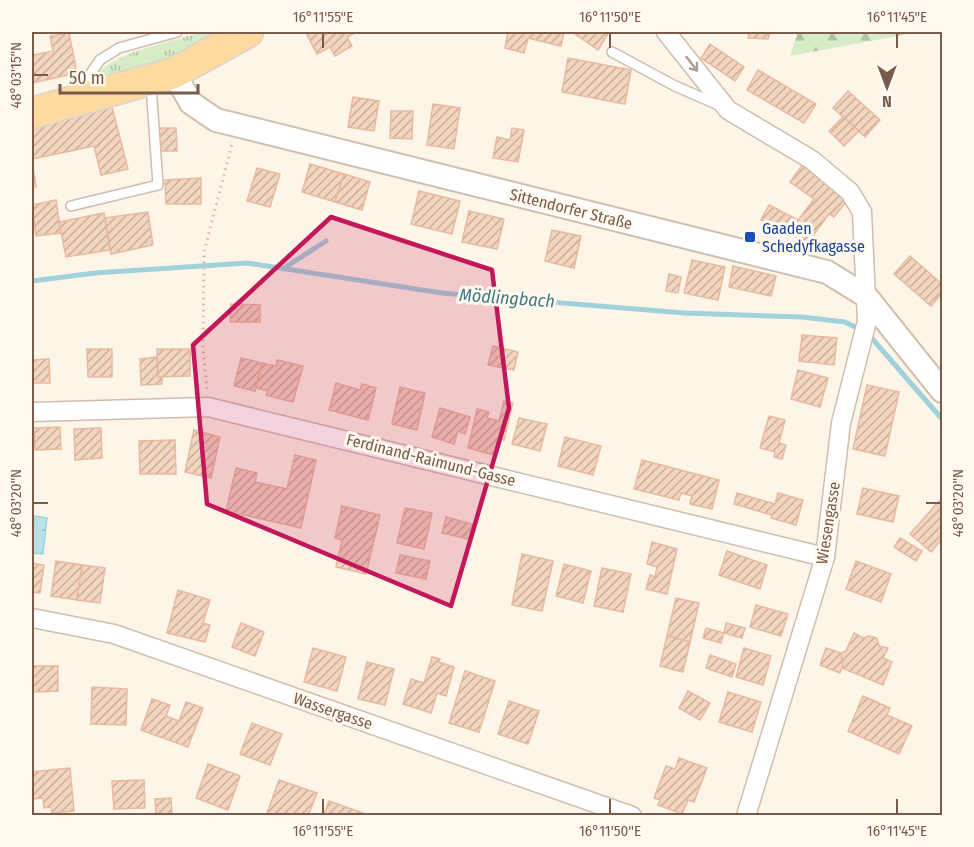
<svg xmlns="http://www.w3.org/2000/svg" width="974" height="847" viewBox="0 0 974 847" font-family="'Fira Sans Condensed',sans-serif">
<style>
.grass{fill:url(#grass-tufts)}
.forest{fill:url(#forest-firs)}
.water{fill:url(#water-ripples);stroke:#a1d1da;stroke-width:1.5}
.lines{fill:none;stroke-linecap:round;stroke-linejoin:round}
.stream{stroke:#a1d1da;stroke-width:5}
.building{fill:url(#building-hatch);stroke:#e7ba9f;stroke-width:1.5}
.service-casing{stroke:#d0bdad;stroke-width:12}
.minor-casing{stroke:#d0bdad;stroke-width:21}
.tertiary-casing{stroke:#d0bdad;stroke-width:26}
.primary-casing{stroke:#dcd4d0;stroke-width:33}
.path{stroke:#d9b7a1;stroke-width:3;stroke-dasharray:1.5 4.5;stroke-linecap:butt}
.service{stroke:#fff;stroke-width:9}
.minor{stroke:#fff;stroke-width:18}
.tertiary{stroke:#fff;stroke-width:22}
.primary{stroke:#fddaa0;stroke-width:30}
.oneway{stroke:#af9d93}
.marked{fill:#c2185b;fill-opacity:0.2;stroke:#c2185b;stroke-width:4.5;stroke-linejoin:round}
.ticks{fill:none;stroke:#795b4b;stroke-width:2}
.transit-dot{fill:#1a4fb4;stroke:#fff9ef;stroke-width:2}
.labels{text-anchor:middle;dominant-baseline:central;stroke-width:6;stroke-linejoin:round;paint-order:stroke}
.street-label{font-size:16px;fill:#795b4b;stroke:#fff9ef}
.transit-label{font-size:16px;fill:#164399;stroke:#fff9ef;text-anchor:start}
.water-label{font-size:18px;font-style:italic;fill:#407a85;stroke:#fff9ef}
.neatline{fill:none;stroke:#795b4b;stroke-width:2}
.ticks-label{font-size:15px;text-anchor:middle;fill:#795b4b}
</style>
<defs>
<pattern id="grass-tufts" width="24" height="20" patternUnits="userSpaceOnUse" patternTransform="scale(1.5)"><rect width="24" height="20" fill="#d5ecc6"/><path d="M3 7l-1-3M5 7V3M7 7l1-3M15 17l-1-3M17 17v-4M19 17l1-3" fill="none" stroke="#b2c2a3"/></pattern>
<pattern id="forest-firs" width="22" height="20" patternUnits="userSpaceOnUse" patternTransform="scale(1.5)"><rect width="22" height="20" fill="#d5ecc6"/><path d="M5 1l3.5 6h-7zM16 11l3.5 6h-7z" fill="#b2c2a3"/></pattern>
<pattern id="water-ripples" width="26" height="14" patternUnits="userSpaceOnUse" patternTransform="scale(1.5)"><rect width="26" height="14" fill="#bbe1e8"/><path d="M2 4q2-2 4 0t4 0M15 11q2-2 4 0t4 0" fill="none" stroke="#9db9be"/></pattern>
<pattern id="building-hatch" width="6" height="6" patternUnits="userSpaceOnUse" patternTransform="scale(1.5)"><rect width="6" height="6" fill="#f3d4bf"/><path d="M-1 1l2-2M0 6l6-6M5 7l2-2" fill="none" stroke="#caaf9d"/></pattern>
</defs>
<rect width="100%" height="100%" fill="#fdf5e8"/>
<path class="grass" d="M 200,32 L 225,32 L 145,69 L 94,82 C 103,52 174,43 200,32 Z"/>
<polygon class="forest" points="798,32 919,32 790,56"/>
<polygon class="water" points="34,516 47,518 43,554 32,553"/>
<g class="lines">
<g class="stream">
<polyline points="284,268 326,241"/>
<polyline points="32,281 95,273 247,263 442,293 684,313 802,317 845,322 861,330"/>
<polyline points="869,335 942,419"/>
</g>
</g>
<g class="building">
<polygon points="313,32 354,32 355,33 347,37 352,46 335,56 330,47 317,54 307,35"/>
<polygon points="508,32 564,32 561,46 528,38 524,53 505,48"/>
<polygon points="572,32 609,32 598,50"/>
<polygon points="749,32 770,32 768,39 748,38"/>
<polygon points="69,33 77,73 32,83 32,55 53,51 50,36"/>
<polygon points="710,44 744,67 735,81 701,58"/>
<polygon points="568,58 631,70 625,104 562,92"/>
<polygon points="758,70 816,104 804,123 747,90"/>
<polygon points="848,91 880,120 865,137 833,108"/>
<polygon points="353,97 379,101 374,131 348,127"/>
<polygon points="433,104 460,108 454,149 427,145"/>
<polygon points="112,107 128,169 101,175 94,146 32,159 32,127"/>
<polygon points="391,111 413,111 412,139 390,138"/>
<polygon points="843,117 859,131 844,146 829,131"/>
<polygon points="158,128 176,128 177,151 159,151"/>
<polygon points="512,128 524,130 518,162 493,158 497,137 510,140"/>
<polygon points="32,160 36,187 32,188"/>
<polygon points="310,164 344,174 335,202 302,192"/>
<polygon points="803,164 849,198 834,217 829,214 806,245 789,232 814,199 790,182"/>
<polygon points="257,168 280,174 270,207 247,201"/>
<polygon points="344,174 370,182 362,210 335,202"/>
<polygon points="201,178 201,204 166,204 165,180"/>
<polygon points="419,191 460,201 452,234 411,224"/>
<polygon points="56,200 61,233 36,236 32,205"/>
<polygon points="769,205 798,220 789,232 761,220"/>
<polygon points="469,211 504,219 497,249 462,242"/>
<polygon points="148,212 153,245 111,254 105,218"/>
<polygon points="104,213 110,250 66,257 59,222"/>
<polygon points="552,230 581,236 574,268 545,261"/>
<polygon points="910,256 942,284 942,293 931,306 894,274"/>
<polygon points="692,260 725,267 718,300 684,293"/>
<polygon points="733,266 776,276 771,296 729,287"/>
<polygon points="669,274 681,277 678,293 666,291"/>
<polygon points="231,304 260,305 260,322 230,322"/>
<polygon points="802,335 837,338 834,365 799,361"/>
<polygon points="493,346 518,352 514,370 488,365"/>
<polygon points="87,349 112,349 112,377 88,377"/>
<polygon points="157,349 190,349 190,376 158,377"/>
<polygon points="157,357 158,377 162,377 162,384 141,385 140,359"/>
<polygon points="241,358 262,363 255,391 234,386"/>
<polygon points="49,359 50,383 32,383 32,360"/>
<polygon points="277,360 303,366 293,402 266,395 268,391 256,388 262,363 276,366"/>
<polygon points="798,370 828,378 820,407 791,399"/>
<polygon points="336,383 360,390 362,384 376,388 368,420 329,410"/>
<polygon points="867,385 899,392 885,456 853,449"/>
<polygon points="400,387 425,393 417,430 392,424"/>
<polygon points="504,401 513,403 504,440 498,438 494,455 468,448 477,409 489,412 487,418 499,421"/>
<polygon points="440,408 470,417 465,434 458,431 454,444 432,437"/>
<polygon points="769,416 785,420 779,443 786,445 782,459 774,457 775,452 760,448"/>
<polygon points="519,418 547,424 540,451 512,444"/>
<polygon points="60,427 61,449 35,450 34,428"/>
<polygon points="101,428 102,458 75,460 74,429"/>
<polygon points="194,430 220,437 211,478 185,472"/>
<polygon points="565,437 601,446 593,475 558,466"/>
<polygon points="175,440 176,474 140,474 139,441"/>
<polygon points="295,455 316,460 301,528 226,511 236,468 257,473 255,482 287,489"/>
<polygon points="642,460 719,480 712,509 690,504 692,496 681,493 679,500 634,489"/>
<polygon points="863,488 899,496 893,522 857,514"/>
<polygon points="737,493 775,504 778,493 803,500 796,525 771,518 772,515 734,504"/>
<polygon points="939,501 942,504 942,539 931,552 910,534"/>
<polygon points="342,506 380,515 366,574 336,567 342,540 335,538"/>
<polygon points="405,508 432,513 424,549 397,543"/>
<polygon points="446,517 472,524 469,539 442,533"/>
<polygon points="900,538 922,551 916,561 894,547"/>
<polygon points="652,542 677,549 667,594 646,589 650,575 655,577 657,567 647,564"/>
<polygon points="727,551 767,565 760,589 719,575"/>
<polygon points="522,554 553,561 542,611 512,605"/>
<polygon points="400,555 430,561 426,579 396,573"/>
<polygon points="56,561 82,565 77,600 51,596"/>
<polygon points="856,561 891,574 881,602 846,589"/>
<polygon points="32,563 44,565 40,593 32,592"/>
<polygon points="564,564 591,571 583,603 556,596"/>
<polygon points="82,565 105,568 100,603 77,600"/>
<polygon points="602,568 631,574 623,612 594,606"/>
<polygon points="178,590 210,600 203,623 210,625 205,642 167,633"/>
<polygon points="676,598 699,603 690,642 667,636"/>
<polygon points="756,605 788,614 781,636 750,627"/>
<polygon points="241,623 264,632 255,656 232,647"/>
<polygon points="726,623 745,628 742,638 724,633"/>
<polygon points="706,628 724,633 721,643 703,638"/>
<polygon points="854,633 863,638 869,636 877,638 879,646 888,648 883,658 892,662 883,685 842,668 841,653 846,651"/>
<polygon points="667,636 690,642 683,672 660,666"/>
<polygon points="313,648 346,657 337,691 304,682"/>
<polygon points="744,648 771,656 763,685 736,677"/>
<polygon points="826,648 841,653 843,665 840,673 820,665"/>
<polygon points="710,655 736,664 732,677 706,668"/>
<polygon points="432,657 440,659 439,662 454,667 446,696 437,693 431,713 403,704 411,679 424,683"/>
<polygon points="367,662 394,669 385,705 358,699"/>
<polygon points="32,666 58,666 58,691 32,692"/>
<polygon points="465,671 495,681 479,732 449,723"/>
<polygon points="92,687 127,689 126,725 91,724"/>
<polygon points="688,691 710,703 700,720 679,708"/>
<polygon points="728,692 761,702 752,732 719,722"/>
<polygon points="863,696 890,708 887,715 912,726 899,754 848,731"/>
<polygon points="152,699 170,705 166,716 179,721 186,702 203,708 188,747 141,730"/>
<polygon points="509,701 539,711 528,744 498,734"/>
<polygon points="252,723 282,734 270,765 240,754"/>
<polygon points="679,758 707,768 694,802 688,800 682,814 658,805 660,800 654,798 666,766 675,769"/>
<polygon points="208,764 240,776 228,810 196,798"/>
<polygon points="70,768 74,811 52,813 51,807 44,808 43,798 32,799 32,772"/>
<polygon points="144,780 145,808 114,809 112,781"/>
<polygon points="279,780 317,793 308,816 266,816"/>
<polygon points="171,798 172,816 156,816 155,799"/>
<polygon points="329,801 363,813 362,816 323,816"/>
</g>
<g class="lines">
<defs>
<g id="service">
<polyline points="612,52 675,86 721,106"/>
<polyline points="89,92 87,79 100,60 119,48 177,32"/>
<polyline points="71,206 158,185 151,85"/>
</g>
<g id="minor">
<polyline points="666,32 728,110 812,160 850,192 862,212 867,321 841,423 825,557 746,816"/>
<polyline points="32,412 208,407 825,557"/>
<polyline points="32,618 114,634 632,816"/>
</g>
<polyline id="tertiary" points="174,73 191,103 216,120 827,272 866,296 942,391"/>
<polyline id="primary" points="32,113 174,73 248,32"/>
</defs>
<use href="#service" class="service-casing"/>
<use href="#minor" class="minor-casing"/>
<use href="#tertiary" class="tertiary-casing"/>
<use href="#primary" class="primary-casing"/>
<polyline class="path" points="207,389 203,348 204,252 232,144"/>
<use href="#service" class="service"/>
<use href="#minor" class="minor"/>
<use href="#tertiary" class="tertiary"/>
<use href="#primary" class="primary"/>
</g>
<defs><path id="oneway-shaft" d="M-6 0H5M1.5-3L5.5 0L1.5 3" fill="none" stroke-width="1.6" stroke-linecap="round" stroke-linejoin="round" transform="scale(1.5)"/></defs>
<use class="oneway" href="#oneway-shaft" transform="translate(692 64) rotate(52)"/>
<path class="marked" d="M 331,217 L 492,270 L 509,408 L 451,606 L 207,504 L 193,345 Z"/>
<path class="ticks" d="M 323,33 L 323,48M 610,33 L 610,48M 897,33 L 897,48M 33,75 L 48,75M 33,503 L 48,503M 926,503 L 941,503M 323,799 L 323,814M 610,799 L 610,814M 897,799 L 897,814"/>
<rect class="transit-dot" x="744" y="231" width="12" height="12" rx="3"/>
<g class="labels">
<g class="street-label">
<text transform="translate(571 209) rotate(14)">Sittendorfer Straße</text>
<text transform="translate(431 460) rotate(14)">Ferdinand-Raimund-Gasse</text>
<text transform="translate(828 523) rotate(-81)">Wiesengasse</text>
<text transform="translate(333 711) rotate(19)">Wassergasse</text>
</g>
<g class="transit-label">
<text x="762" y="228">Gaaden<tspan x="762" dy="18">Schedyfkagasse</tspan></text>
</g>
<g class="water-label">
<text transform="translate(507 298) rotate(4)">Mödlingbach</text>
</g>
</g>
<rect width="974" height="847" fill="none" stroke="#fff9ef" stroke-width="66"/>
<g transform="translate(887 87) rotate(180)" stroke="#fff9ef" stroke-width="4.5" paint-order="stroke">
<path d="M0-4.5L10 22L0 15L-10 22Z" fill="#795b4b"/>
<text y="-9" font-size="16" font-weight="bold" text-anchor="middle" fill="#795b4b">N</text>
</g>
<path d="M60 84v9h138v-9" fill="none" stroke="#795b4b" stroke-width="3"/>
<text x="69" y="84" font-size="18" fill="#795b4b" stroke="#fff9ef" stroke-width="4.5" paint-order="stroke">50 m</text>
<rect x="33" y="33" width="908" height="781" class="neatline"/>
<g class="ticks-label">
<text x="323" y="22">16°11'55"E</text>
<text x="610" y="22">16°11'50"E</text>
<text x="897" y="22">16°11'45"E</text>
<text transform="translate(16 75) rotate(-90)" y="5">48°03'15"N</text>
<text transform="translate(958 503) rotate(-90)" y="5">48°03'20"N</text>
<text transform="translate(16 503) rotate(-90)" y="5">48°03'20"N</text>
<text x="323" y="836">16°11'55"E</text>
<text x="610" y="836">16°11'50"E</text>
<text x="897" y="836">16°11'45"E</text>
</g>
</svg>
